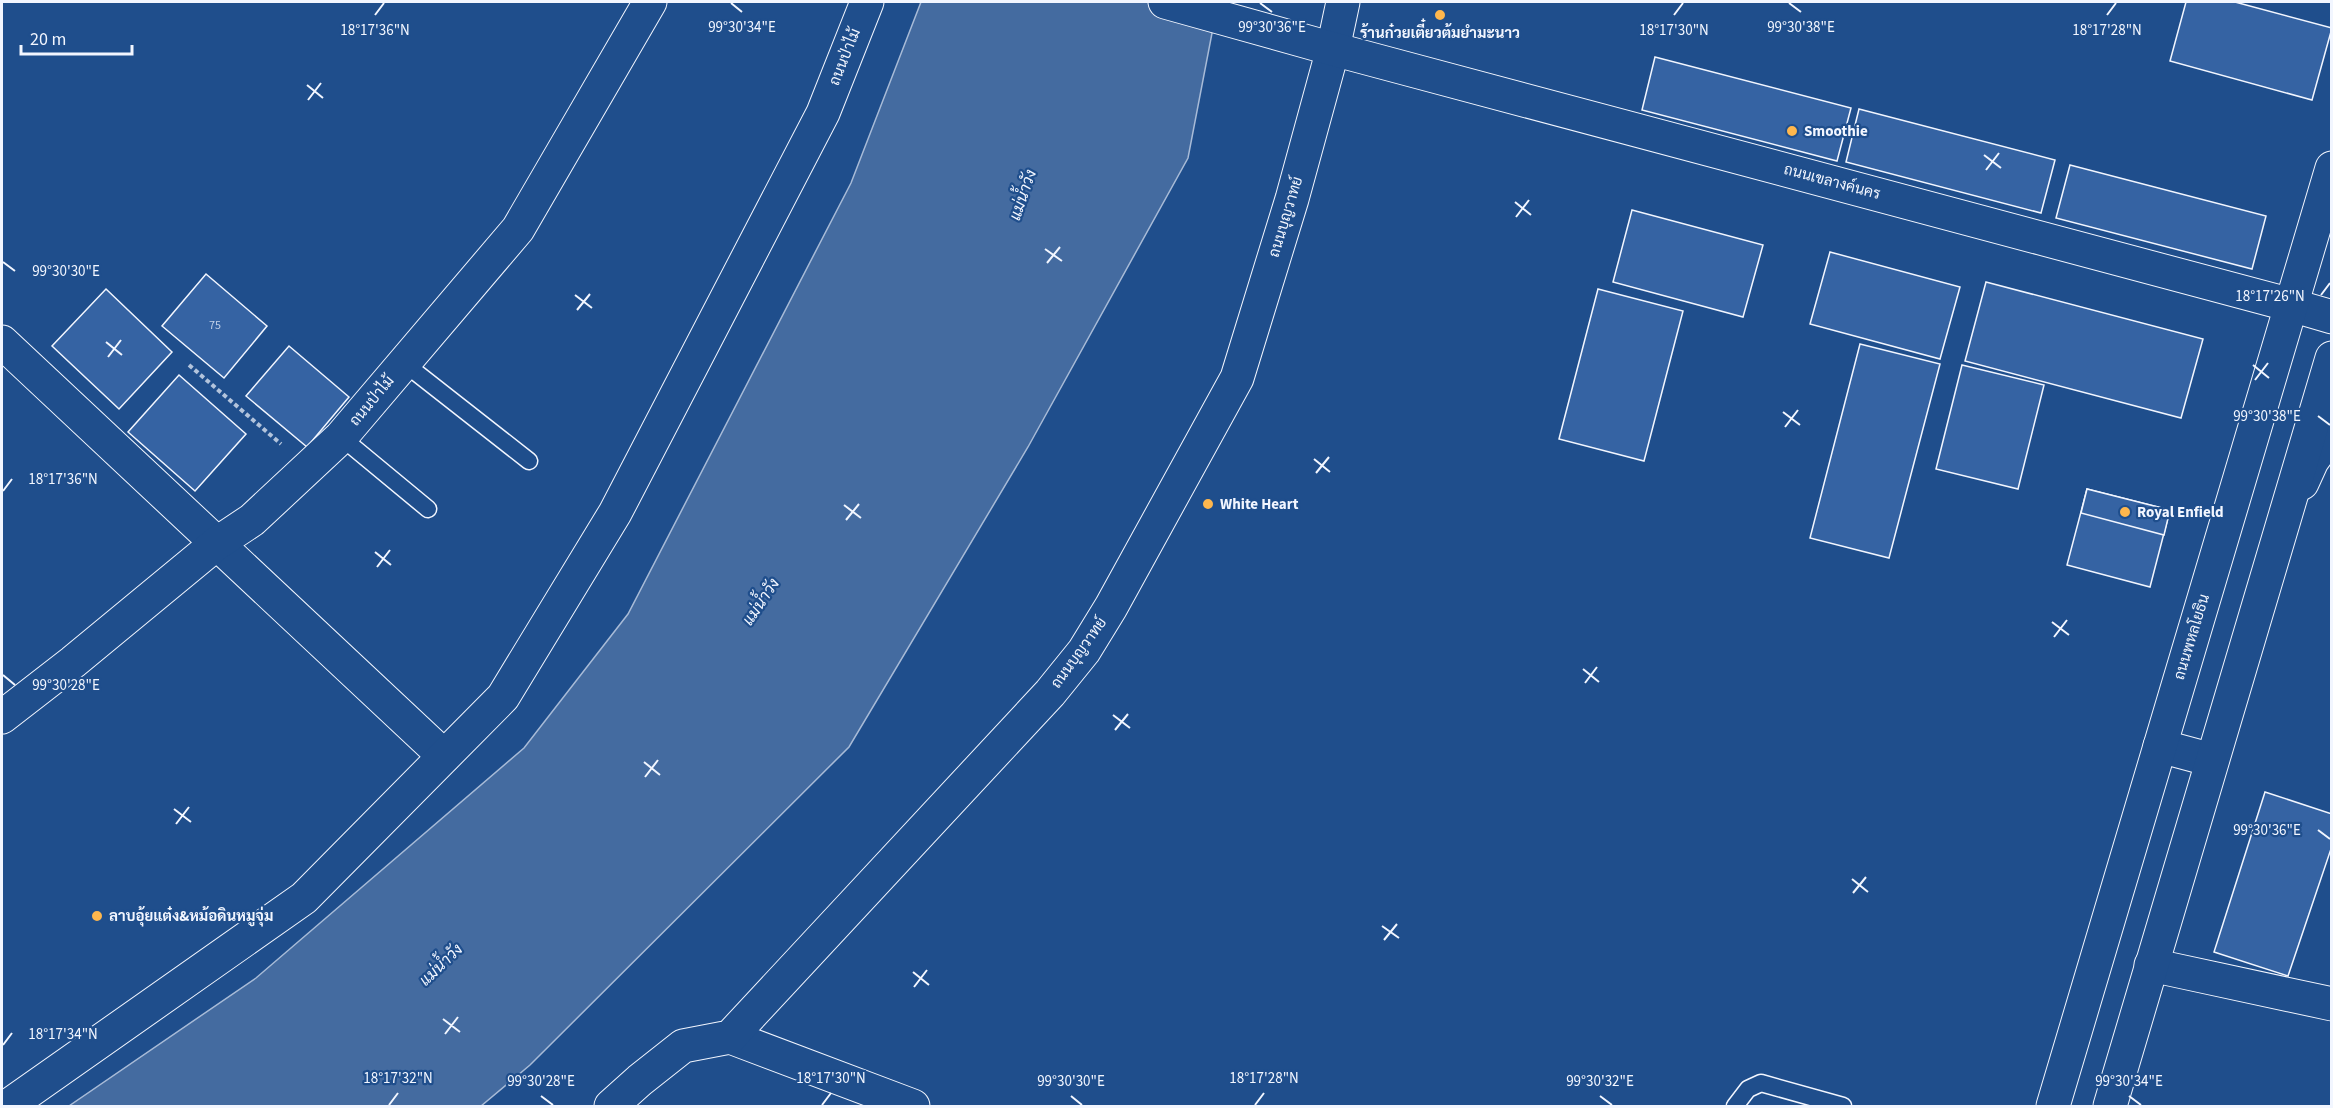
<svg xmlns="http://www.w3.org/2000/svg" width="2333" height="1108" viewBox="0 0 2333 1108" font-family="'Source Sans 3',Sarabun,sans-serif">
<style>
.water{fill:#446ba0;stroke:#a8bbd7;stroke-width:1.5}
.building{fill:#3563a3;stroke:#f2f6ff;stroke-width:1.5}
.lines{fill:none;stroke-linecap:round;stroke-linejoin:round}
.service-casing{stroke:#f2f6ff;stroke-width:19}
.minor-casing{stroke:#f2f6ff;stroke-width:35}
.tertiary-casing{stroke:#f2f6ff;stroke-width:35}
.secondary-casing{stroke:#f2f6ff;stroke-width:35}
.path{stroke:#b3c4dc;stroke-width:4;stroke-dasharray:4.5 3;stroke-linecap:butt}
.service{stroke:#1f4e8c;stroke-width:16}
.minor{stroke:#1f4e8c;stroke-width:33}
.tertiary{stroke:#1f4e8c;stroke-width:33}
.secondary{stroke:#1f4e8c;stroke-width:33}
.ticks{fill:none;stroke:#f2f6ff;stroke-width:2}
.poi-dot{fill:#ffb74d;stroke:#1f4e8c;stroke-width:2}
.labels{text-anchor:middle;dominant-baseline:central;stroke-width:4.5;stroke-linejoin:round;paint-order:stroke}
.number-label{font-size:12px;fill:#c3d1e8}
.poi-label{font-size:15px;font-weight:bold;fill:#f2f6ff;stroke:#1f4e8c;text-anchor:start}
.street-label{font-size:15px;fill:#f2f6ff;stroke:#1f4e8c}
.water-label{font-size:16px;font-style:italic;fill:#f2f6ff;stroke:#1f4e8c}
.ticks-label{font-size:15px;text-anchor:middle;fill:#f2f6ff;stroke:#1f4e8c;stroke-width:4.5;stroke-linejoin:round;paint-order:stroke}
</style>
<rect width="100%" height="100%" fill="#1f4e8c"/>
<polygon class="water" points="921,2 1218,2 1188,158 1028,447 849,747 530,1065 481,1106 69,1106 256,978 524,748 628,614 851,183"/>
<g class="building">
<polygon points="2186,2 2235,2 2332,28 2312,100 2170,61"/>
<polygon points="1655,57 1851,108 1837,161 1642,110"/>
<polygon points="1859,109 2055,160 2041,213 1846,162"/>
<polygon points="2070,165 2266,216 2252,269 2056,218"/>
<polygon points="1632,210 1763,245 1743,317 1613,282"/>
<polygon points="1830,252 1960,287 1940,359 1810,324"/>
<polygon points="206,274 267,326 224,378 162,326"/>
<polygon points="1986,282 2203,339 2181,418 1965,361"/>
<polygon points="106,289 172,352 119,409 52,346"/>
<polygon points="1598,289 1683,311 1644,461 1559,439"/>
<polygon points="1860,344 1940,364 1889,558 1810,538"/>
<polygon points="289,346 349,397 307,447 246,396"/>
<polygon points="1962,365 2044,385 2018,489 1936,469"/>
<polygon points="179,375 246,434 195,491 128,432"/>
<polygon points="2087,489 2170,510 2150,587 2067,565"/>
<polygon points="2087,489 2170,510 2164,535 2081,513"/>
<polygon points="2265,792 2332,814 2332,846 2288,976 2214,952"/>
</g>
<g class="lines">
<defs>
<g id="service">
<polyline points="404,363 529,461"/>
<polyline points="341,437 428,509"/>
<polyline points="1735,1106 1748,1089 1761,1083 1843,1106"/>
</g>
<g id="minor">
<polyline points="2,342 444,756"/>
<polyline points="2,717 73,662 216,544 252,520 341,437 518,229 650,2"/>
<polyline points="2151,965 2332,1004"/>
<polyline points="730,1037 913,1106"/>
<polyline points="8,1106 304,898 503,697 615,513 823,113 867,2"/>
<polyline points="611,1106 640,1080 683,1046 730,1037 1050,693 1084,651 1111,607 1237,378 1292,199 1333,49 1343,2"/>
</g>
<g id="tertiary">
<polyline points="1165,2 1333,49 2291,305"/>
<polyline points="2302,483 2312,461 2332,433"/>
<polyline points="2160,746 2212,760"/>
</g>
<g id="secondary">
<polyline points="2291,305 2332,317"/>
<polyline points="2053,1106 2332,168"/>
<polyline points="2110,1106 2332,358"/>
</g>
</defs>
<use href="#service" class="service-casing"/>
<use href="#minor" class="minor-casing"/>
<use href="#tertiary" class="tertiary-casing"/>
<use href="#secondary" class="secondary-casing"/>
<polyline class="path" points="189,365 281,444"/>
<use href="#service" class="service"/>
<use href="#minor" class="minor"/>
<use href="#tertiary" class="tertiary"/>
<use href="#secondary" class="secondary"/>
</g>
<path class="ticks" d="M 731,3 L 742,12M 1260,3 L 1272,12M 1789,3 L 1801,12M 375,15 L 384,3M 1674,15 L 1683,3M 2107,15 L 2116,3M 307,85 L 323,98M 308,100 L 321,83M 1984,155 L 2001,168M 1986,170 L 1999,153M 1515,202 L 1531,215M 1516,217 L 1529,200M 1045,249 L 1062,261M 3,262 L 15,271M 1047,263 L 1060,247M 575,295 L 592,308M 2321,295 L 2330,283M 577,310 L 590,294M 106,342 L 122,355M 108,357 L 121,340M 2253,365 L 2269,378M 2255,380 L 2268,363M 1783,412 L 1800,425M 2318,416 L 2330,425M 1785,427 L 1798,410M 1314,459 L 1330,472M 1316,473 L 1329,457M 3,491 L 12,479M 844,505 L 861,518M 846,520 L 859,504M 375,552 L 391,565M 377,567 L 390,550M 2052,622 L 2069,635M 2054,637 L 2067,620M 1583,669 L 1599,682M 3,675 L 15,685M 1585,683 L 1597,667M 1113,715 L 1130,728M 1115,730 L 1128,714M 644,762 L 660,775M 645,777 L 658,760M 174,809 L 191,822M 176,824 L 189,807M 2318,830 L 2330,839M 1852,879 L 1868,892M 1853,893 L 1866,877M 1382,926 L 1399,938M 1384,940 L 1397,924M 913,972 L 929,985M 914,987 L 927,970M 443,1019 L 460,1032M 445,1034 L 458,1017M 3,1045 L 12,1033M 541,1096 L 553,1105M 1071,1096 L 1082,1105M 1600,1096 L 1612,1105M 2129,1096 L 2141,1105M 389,1105 L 398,1093M 822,1105 L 831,1093M 1255,1105 L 1264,1093"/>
<g class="poi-dot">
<circle cx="1440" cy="15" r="6"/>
<circle cx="1792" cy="131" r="6"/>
<circle cx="1208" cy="504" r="6"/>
<circle cx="2125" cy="512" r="6"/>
<circle cx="97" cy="916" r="6"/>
</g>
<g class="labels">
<g class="number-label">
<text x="215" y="325">75</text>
</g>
<g class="poi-label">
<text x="1440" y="33" text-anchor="middle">ร้านก๋วยเตี๋ยวต้มยำมะนาว</text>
<text x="1804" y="131">Smoothie</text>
<text x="1220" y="504">White Heart</text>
<text x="2137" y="512">Royal Enfield</text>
<text x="109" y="916">ลาบอุ้ยแต๋ง&amp;หม้อดินหมูจุ่ม</text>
</g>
<g class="street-label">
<text transform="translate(845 57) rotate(-68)">ถนนป่าไม้</text>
<text transform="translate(1832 182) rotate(15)">ถนนเขลางค์นคร</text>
<text transform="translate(1286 217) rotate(-73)">ถนนบุญวาทย์</text>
<text transform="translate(372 401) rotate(-50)">ถนนป่าไม้</text>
<text transform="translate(2192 637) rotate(-73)">ถนนพหลโยธิน</text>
<text transform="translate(1079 653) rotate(-54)">ถนนบุญวาทย์</text>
</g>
<g class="water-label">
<text transform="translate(1023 195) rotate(-71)">แม่น้ำวัง</text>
<text transform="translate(761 602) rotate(-56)">แม่น้ำวัง</text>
<text transform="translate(441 965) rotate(-44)">แม่น้ำวัง</text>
</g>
</g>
<g class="ticks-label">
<text x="742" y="32">99°30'34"E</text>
<text x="1272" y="32">99°30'36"E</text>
<text x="1801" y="32">99°30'38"E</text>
<text x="375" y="35">18°17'36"N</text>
<text x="1674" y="35">18°17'30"N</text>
<text x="2107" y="35">18°17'28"N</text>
<text x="66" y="276">99°30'30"E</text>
<text x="2270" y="301">18°17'26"N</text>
<text x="2267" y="421">99°30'38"E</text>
<text x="63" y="484">18°17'36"N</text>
<text x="66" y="690">99°30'28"E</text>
<text x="2267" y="835">99°30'36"E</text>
<text x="63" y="1039">18°17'34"N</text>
<text x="398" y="1083">18°17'32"N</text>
<text x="831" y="1083">18°17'30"N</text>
<text x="1264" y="1083">18°17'28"N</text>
<text x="541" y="1086">99°30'28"E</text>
<text x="1071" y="1086">99°30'30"E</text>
<text x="1600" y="1086">99°30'32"E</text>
<text x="2129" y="1086">99°30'34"E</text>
</g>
<rect width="2333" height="1108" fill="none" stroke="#f2f6ff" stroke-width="6"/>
<path d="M21 45v9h111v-9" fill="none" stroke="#f2f6ff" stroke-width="3"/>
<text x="30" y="45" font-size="18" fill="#f2f6ff" stroke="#1f4e8c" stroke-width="4.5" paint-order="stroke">20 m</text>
</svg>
